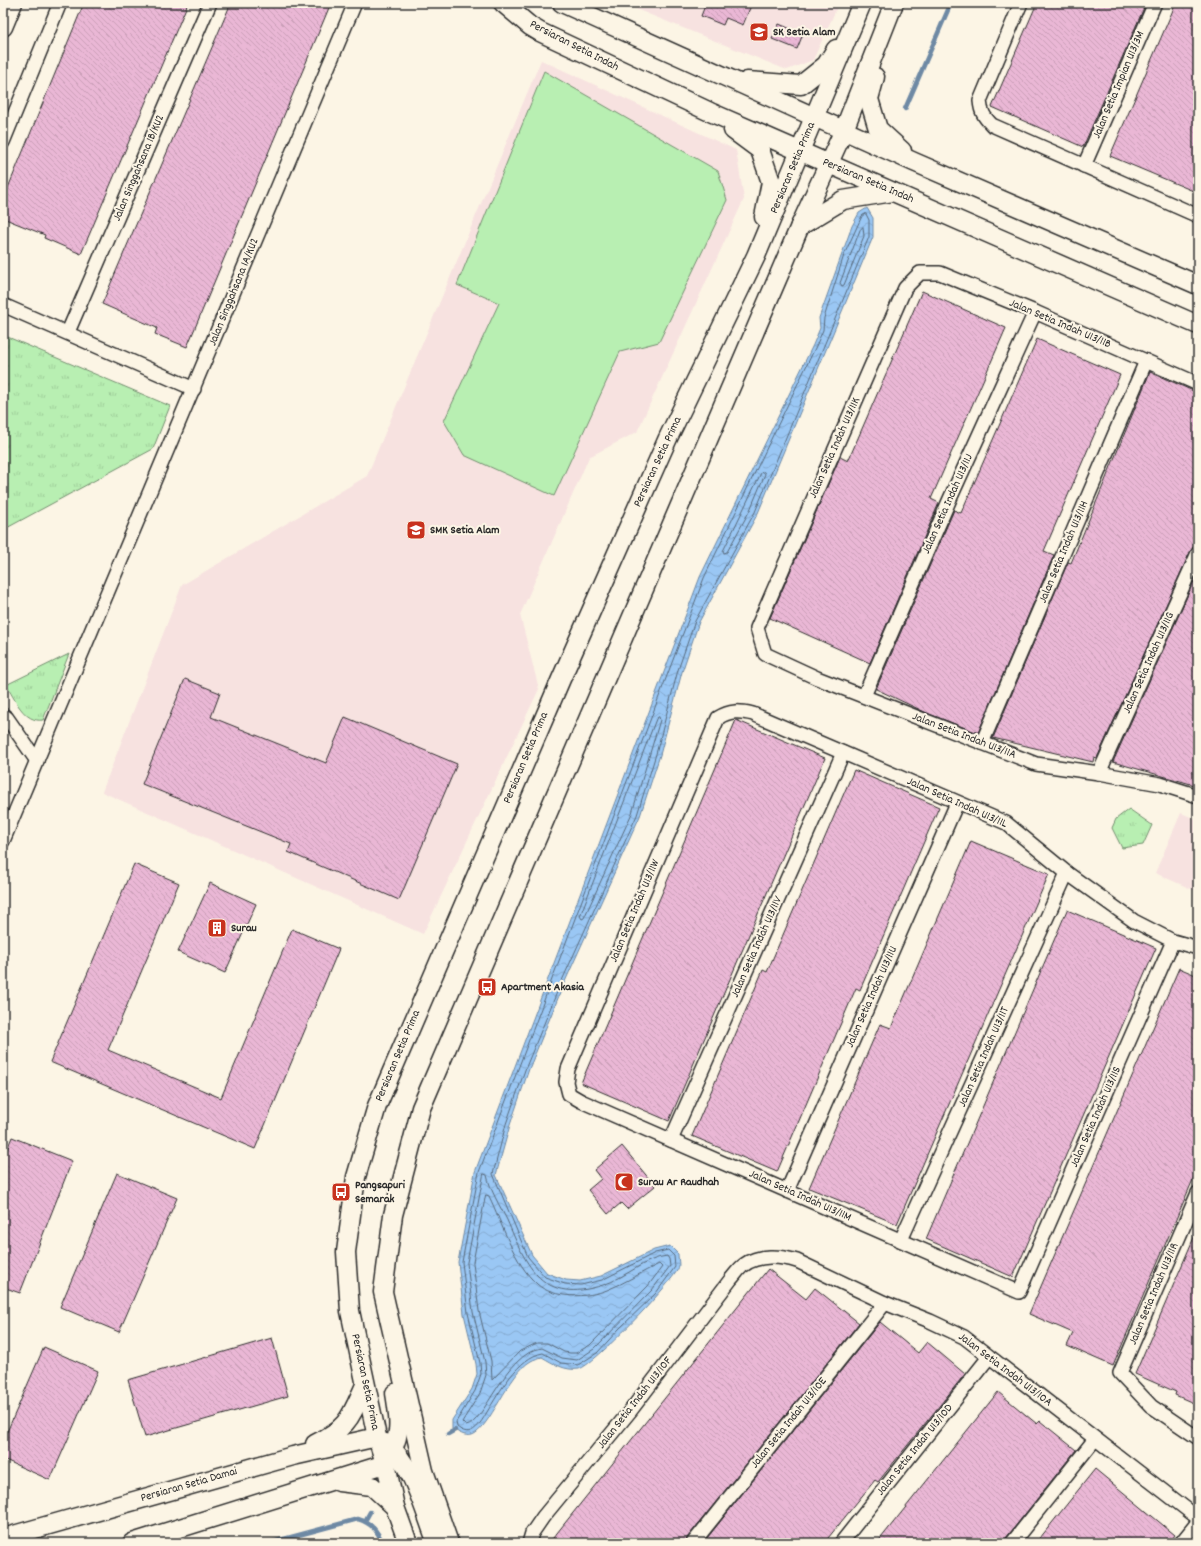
<svg xmlns="http://www.w3.org/2000/svg" width="1201" height="1546" viewBox="0 0 1201 1546" font-family="Dekko,sans-serif">
<style>
.built{fill:#f7e2e0}
.grass{fill:url(#grass-tufts);stroke:#728d6e}
.garden{fill:#b8efb2;stroke:#728d6e}
.water{fill:url(#water-waves);stroke:#6e89a4}
.lines{fill:none;stroke-linecap:round;stroke-linejoin:round}
.shore{stroke:#57697b;stroke-width:1}
.stream{stroke:#6e89a4;stroke-width:4.5}
.building{fill:url(#building-back-hatch);stroke:#2b2b2b}
.street-casing{stroke:#2b2b2b;stroke-width:16}
.secondary-casing{stroke:#2b2b2b;stroke-width:21}
.street{stroke:#fcf5e5;stroke-width:13}
.secondary{stroke:#fcf5e5;stroke-width:18}
.labels{text-anchor:middle;dominant-baseline:central;stroke-width:4;stroke-linejoin:round;paint-order:stroke}
.poi-label{font-size:12px;font-weight:bold;fill:#2b2b2b;stroke:#fcf5e5;text-anchor:start}
.street-label{font-size:12px;fill:#2b2b2b;stroke:#fcf5e5}
</style>
<defs>
<pattern id="grass-tufts" width="24" height="20" patternUnits="userSpaceOnUse"><rect width="24" height="20" fill="#b8efb2"/><path d="M3 7l-1-3M5 7V3M7 7l1-3M15 17l-1-3M17 17v-4M19 17l1-3" fill="none" stroke="#9ecd99"/></pattern>
<pattern id="water-waves" width="16" height="10" patternUnits="userSpaceOnUse"><rect width="16" height="10" fill="#9ac7f4"/><path d="M0 5q4-4 8 0t8 0" fill="none" stroke="#85abd1"/></pattern>
<pattern id="building-back-hatch" width="6" height="6" patternUnits="userSpaceOnUse"><rect width="6" height="6" fill="#eab7d5"/><path d="M-1 5l2 2M0 0l6 6M5-1l2 2" fill="none" stroke="#c99eb7"/></pattern>
</defs>
<rect width="100%" height="100%" fill="#fcf5e5"/>
<filter id="ink" filterUnits="userSpaceOnUse"><feTurbulence type="fractalNoise" baseFrequency=".025" numOctaves="2"/><feDisplacementMap in="SourceGraphic" scale="8" xChannelSelector="R" yChannelSelector="G"/><feConvolveMatrix kernelMatrix="1 2 1 2 8 2 1 2 1" color-interpolation-filters="sRGB"/></filter>
<g filter="url(#ink)">
<g class="built">
<polygon points="621,3 839,3 813,60 787,70"/>
<polygon points="541,60 736,150 744,199 637,432 589,457 520,615 539,689 423,934 102,792 182,585 367,476"/>
<polygon points="1181,813 1198,820 1198,892 1155,873"/>
</g>
<g class="grass">
<polygon points="3,335 170,406 153,449 3,530"/>
<path d="M 69,654 L 43,720 C 24,723 15,699 6,685 Z"/>
<polygon points="1129,809 1152,825 1143,845 1122,848 1112,828 1116,819"/>
</g>
<polygon class="garden" points="544,71 718,171 727,200 659,342 620,352 554,496 464,455 444,421 499,303 457,285"/>
<path class="water" d="M 867,208 L 873,218 L 873,237 L 758,513 L 699,622 L 682,672 L 660,755 L 640,816 L 563,986 L 529,1069 L 510,1125 L 496,1175 L 532,1255 L 547,1273 L 566,1280 L 580,1281 L 601,1276 L 654,1250 L 670,1246 L 678,1254 C 678,1259 680,1265 678,1269 C 670,1285 593,1366 579,1369 C 565,1371 554,1364 542,1357 C 539,1358 534,1359 531,1361 C 509,1373 489,1430 472,1435 C 464,1437 459,1432 452,1429 L 452,1420 L 472,1389 L 477,1374 L 476,1364 L 464,1314 L 458,1262 L 475,1172 L 700,577 L 813,345 L 820,328 L 819,318 L 852,226 L 859,213 Z"/>
<g class="lines">
<g class="shore">
<path d="M 866,214 L 869,220 L 869,237 L 755,512 L 695,621 L 678,670 L 656,754 L 637,815 L 560,985 L 526,1067 L 506,1124 L 493,1174 L 528,1257 L 545,1277 L 565,1284 L 581,1285 L 602,1280 L 655,1253 L 668,1250 L 674,1256 L 675,1267 L 656,1293 L 619,1329 L 597,1353 L 578,1365 L 561,1363 L 543,1353 C 518,1357 499,1393 487,1412 C 483,1419 478,1428 471,1431 C 465,1433 461,1430 457,1427 L 456,1422 L 475,1391 L 481,1374 L 480,1363 L 468,1313 L 462,1262 L 479,1172 L 704,578 L 816,346 L 823,330 L 824,318 L 844,255 L 862,216 Z"/>
<polygon points="863,227 864,236 844,285 842,286 840,283 860,230"/>
<polygon points="764,472 765,474 750,510 727,552 724,553 723,551 726,545 761,473"/>
<polygon points="659,717 660,720 632,813 584,918 582,919 580,916 656,719"/>
<path d="M 484,1174 L 487,1175 C 490,1190 500,1206 507,1220 C 527,1267 542,1305 603,1285 C 625,1278 645,1258 667,1256 L 669,1259 L 670,1266 L 652,1290 L 594,1349 L 577,1360 L 562,1358 L 542,1348 C 505,1353 484,1424 466,1426 L 462,1422 L 480,1393 L 486,1375 L 485,1362 L 473,1312 L 467,1263 Z"/>
<path d="M 486,1195 L 489,1196 C 502,1223 514,1264 537,1284 C 553,1299 588,1298 607,1290 C 625,1283 642,1272 659,1264 L 662,1267 L 648,1286 L 590,1345 L 576,1353 L 570,1353 L 564,1352 L 547,1343 L 537,1343 L 520,1351 L 492,1380 L 491,1361 L 479,1311 L 473,1263 Z"/>
</g>
<g class="stream">
<polyline points="905,109 951,3"/>
<polyline points="448,1434 455,1430"/>
<polyline points="365,1521 370,1512"/>
<path d="M 269,1543 L 358,1519 C 372,1523 377,1531 383,1543"/>
</g>
</g>
<g class="building">
<polygon points="84,3 188,3 81,254 44,238 45,235 3,218 3,200"/>
<polygon points="231,3 331,3 187,347 155,334 157,328 102,304"/>
<polygon points="706,3 752,3 743,25 726,18 723,25 701,16"/>
<polygon points="1037,3 1146,3 1083,147 992,107"/>
<polygon points="1176,3 1198,3 1198,193 1110,156"/>
<polygon points="779,24 803,34 797,49 772,39"/>
<polygon points="922,291 1006,328 931,499 939,503 870,663 770,618 840,457 848,461"/>
<polygon points="1037,339 1120,375 1044,551 1054,555 978,733 929,714 876,689 954,510 961,513"/>
<polygon points="1150,372 1198,393 1198,545 1191,550 1097,758 1094,757 1093,762 993,738 1068,562 1071,563"/>
<polygon points="1198,572 1198,786 1113,762"/>
<polygon points="185,679 220,693 211,717 326,763 345,717 457,764 399,900 288,852 291,844 142,784"/>
<polygon points="736,720 825,758 669,1121 581,1083"/>
<polygon points="854,770 939,807 860,990 856,988 777,1172 692,1136 763,970 767,972"/>
<polygon points="971,841 1049,874 897,1224 809,1188 880,1024 891,1028"/>
<polygon points="134,864 179,883 108,1050 221,1098 292,929 339,949 255,1149 50,1062"/>
<polygon points="210,883 256,904 225,973 178,952"/>
<polygon points="1067,910 1156,948 1013,1277 926,1239"/>
<polygon points="1179,968 1198,976 1198,1168 1113,1366 1067,1346 1073,1333 1029,1314"/>
<polygon points="12,1137 72,1161 20,1293 3,1287 3,1159"/>
<polygon points="622,1146 655,1186 627,1209 621,1203 608,1214 588,1190 601,1179 594,1170"/>
<polygon points="117,1173 177,1198 119,1332 60,1307"/>
<polygon points="1198,1228 1198,1405 1175,1395 1176,1392 1135,1374"/>
<polygon points="768,1269 806,1299 815,1288 859,1323 687,1538 685,1543 549,1543"/>
<polygon points="880,1322 918,1353 927,1342 965,1374 878,1482 875,1480 824,1543 703,1543"/>
<polygon points="272,1338 288,1396 145,1437 128,1380"/>
<polygon points="44,1347 98,1371 50,1480 3,1459 3,1441"/>
<polygon points="998,1392 1037,1424 1040,1421 1076,1450 1006,1538 1004,1543 877,1543"/>
<polygon points="1095,1469 1175,1535 1169,1543 1036,1543"/>
</g>
<g class="lines">
<defs>
<g id="street">
<path d="M 1021,3 L 980,101 C 981,112 984,117 992,125 L 1198,216"/>
<polyline points="3,142 60,3"/>
<polyline points="1084,166 1155,3"/>
<polyline points="3,305 194,389"/>
<polyline points="68,332 210,3"/>
<polyline points="1198,384 1035,312 940,273 920,273 905,288 757,628 765,654 817,678 1036,764 1099,773 1160,784 1198,796"/>
<polyline points="864,696 949,501 1035,312"/>
<polyline points="3,715 7,718 37,761"/>
<polyline points="982,743 1146,361"/>
<polyline points="1099,773 1198,553"/>
<polyline points="3,841 355,3"/>
<path d="M 1173,941 L 1019,1292 L 581,1101 L 569,1094 L 566,1082 L 568,1069 L 718,718 C 730,710 740,711 753,714 L 1006,823 L 1067,873 L 1134,921 L 1173,941 L 1198,948"/>
<polyline points="671,1140 843,753"/>
<polyline points="787,1191 957,803"/>
<polyline points="1198,1193 1120,1373 1151,1406 1198,1438"/>
<polyline points="901,1240 1067,873"/>
<path d="M 529,1543 L 532,1533 L 543,1517 L 631,1410 L 731,1279 C 735,1275 739,1268 744,1265 C 759,1254 781,1256 797,1261 L 885,1303 L 930,1321 L 964,1337 L 1198,1518"/>
<polyline points="693,1543 885,1303"/>
<polyline points="841,1543 989,1357"/>
<polyline points="1012,1543 1095,1439"/>
<polyline points="1181,1543 1198,1522"/>
</g>
<g id="secondary">
<polyline points="503,3 530,26 540,32 710,112 1198,325"/>
<polyline points="562,3 914,162 1198,285"/>
<polyline points="3,27 13,3"/>
<polyline points="875,77 869,99 878,129 902,151"/>
<polyline points="747,81 801,85 826,65 836,49"/>
<polyline points="733,130 760,150 771,182 764,217"/>
<polyline points="800,226 843,200 893,192"/>
<path d="M 386,1443 C 414,1465 424,1511 437,1543"/>
<path d="M 315,1444 C 349,1427 350,1418 365,1385"/>
<path d="M 385,1464 C 402,1437 400,1423 395,1393"/>
<polyline points="339,1482 372,1486 395,1507"/>
<polyline points="3,1538 293,1456 377,1437"/>
<polyline points="132,1543 385,1464"/>
<polyline points="408,1543 395,1507 388,1473 377,1437 350,1311 346,1252 356,1177 377,1106 561,679 668,438 756,256 862,3"/>
<polyline points="449,1543 424,1471 383,1292 393,1215 421,1108 800,226 844,130 894,3"/>
</g>
</defs>
<use href="#street" class="street-casing"/>
<use href="#secondary" class="secondary-casing"/>
<use href="#street" class="street"/>
<use href="#secondary" class="secondary"/>
</g>
</g>
<defs>
<symbol id="school-square" viewBox="-11 -11 22 22"><rect x="-9" y="-9" width="18" height="18" rx="4" fill="#c8321e" stroke="#fcf5e5"/><path d="M0-5L7-2L0 1L-7-2ZM-4 1L0 2.5L4 1V4Q0 6-4 4Z" fill="#fff"/></symbol>
<symbol id="building-square" viewBox="-11 -11 22 22"><rect x="-9" y="-9" width="18" height="18" rx="4" fill="#c8321e" stroke="#fcf5e5"/><path d="M-4-6H4V6H1V3H-1V6H-4ZM-2.5-4.3h1.7v1.8h-1.7ZM.8-4.3h1.7v1.8H.8ZM-2.5-1h1.7V.8h-1.7ZM.8-1h1.7V.8H.8Z" fill="#fff"/></symbol>
<symbol id="bus-square" viewBox="-11 -11 22 22"><rect x="-9" y="-9" width="18" height="18" rx="4" fill="#c8321e" stroke="#fcf5e5"/><path d="M-5-6H5V4H4V6H2V4H-2V6H-4V4H-5ZM-3.5-4V0h7V-4ZM-3.5 1.2v1.5H-2V1.2ZM2 1.2v1.5H3.5V1.2Z" fill="#fff"/></symbol>
<symbol id="mosque-square" viewBox="-11 -11 22 22"><rect x="-9" y="-9" width="18" height="18" rx="4" fill="#c8321e" stroke="#fcf5e5"/><path d="M3.5-4.9A6 6 0 1 0 3.5 4.9A5 5 0 1 1 3.5-4.9Z" fill="#fff"/></symbol>
</defs>
<g fill-rule="evenodd">
<use href="#school-square" x="748" y="21" width="22" height="22"/>
<use href="#school-square" x="405" y="519" width="22" height="22"/>
<use href="#building-square" x="206" y="917" width="22" height="22"/>
<use href="#bus-square" x="476" y="976" width="22" height="22"/>
<use href="#mosque-square" x="613" y="1171" width="22" height="22"/>
<use href="#bus-square" x="330" y="1181" width="22" height="22"/>
</g>
<g class="labels">
<g class="poi-label">
<text x="773" y="32">SK Setia Alam</text>
<text x="430" y="530">SMK Setia Alam</text>
<text x="231" y="928">Surau</text>
<text x="501" y="987">Apartment Akasia</text>
<text x="638" y="1182">Surau Ar Raudhah</text>
<text x="355" y="1185">Pangsapuri<tspan x="355" dy="14">Semarak</tspan></text>
</g>
<g class="street-label">
<text transform="translate(574 46) rotate(27)">Persiaran Setia Indah</text>
<text transform="translate(1119 85) rotate(-67)">Jalan Setia Impian U13/3M</text>
<text transform="translate(139 168) rotate(-67)">Jalan Singgahsana 1B/KU2</text>
<text transform="translate(793 168) rotate(-67)">Persiaran Setia Prima</text>
<text transform="translate(868 181) rotate(23)">Persiaran Setia Indah</text>
<text transform="translate(234 292) rotate(-68)">Jalan Singgahsana 1A/KU2</text>
<text transform="translate(1060 324) rotate(23)">Jalan Setia Indah U13/11B</text>
<text transform="translate(835 448) rotate(-66)">Jalan Setia Indah U13/11K</text>
<text transform="translate(658 462) rotate(-65)">Persiaran Setia Prima</text>
<text transform="translate(948 504) rotate(-66)">Jalan Setia Indah U13/11J</text>
<text transform="translate(1064 552) rotate(-67)">Jalan Setia Indah U13/11H</text>
<text transform="translate(1149 663) rotate(-66)">Jalan Setia Indah U13/11G</text>
<text transform="translate(964 736) rotate(21)">Jalan Setia Indah U13/11A</text>
<text transform="translate(526 758) rotate(-67)">Persiaran Setia Prima</text>
<text transform="translate(957 803) rotate(24)">Jalan Setia Indah U13/11L</text>
<text transform="translate(635 911) rotate(-67)">Jalan Setia Indah U13/11W</text>
<text transform="translate(757 947) rotate(-66)">Jalan Setia Indah U13/11V</text>
<text transform="translate(872 997) rotate(-66)">Jalan Setia Indah U13/11U</text>
<text transform="translate(398 1056) rotate(-67)">Persiaran Setia Prima</text>
<text transform="translate(984 1057) rotate(-66)">Jalan Setia Indah U13/11T</text>
<text transform="translate(1096 1117) rotate(-66)">Jalan Setia Indah U13/11S</text>
<text transform="translate(800 1196) rotate(24)">Jalan Setia Indah U13/11M</text>
<text transform="translate(1154 1294) rotate(-67)">Jalan Setia Indah U13/11R</text>
<text transform="translate(1005 1370) rotate(37)">Jalan Setia Indah U13/10A</text>
<text transform="translate(365 1382) rotate(78)">Persiaran Setia Prima</text>
<text transform="translate(635 1403) rotate(-52)">Jalan Setia Indah U13/10F</text>
<text transform="translate(789 1423) rotate(-51)">Jalan Setia Indah U13/10E</text>
<text transform="translate(915 1450) rotate(-51)">Jalan Setia Indah U13/10D</text>
<text transform="translate(189 1485) rotate(-16)">Persiaran Setia Damai</text>
</g>
</g>
<rect width="1201" height="1546" fill="none" stroke="#fcf5e5" stroke-width="16"/>
<rect x="8" y="8" width="1185" height="1530" fill="none" stroke="#2b2b2b" stroke-width="1.5" filter="url(#ink)"/>
</svg>
